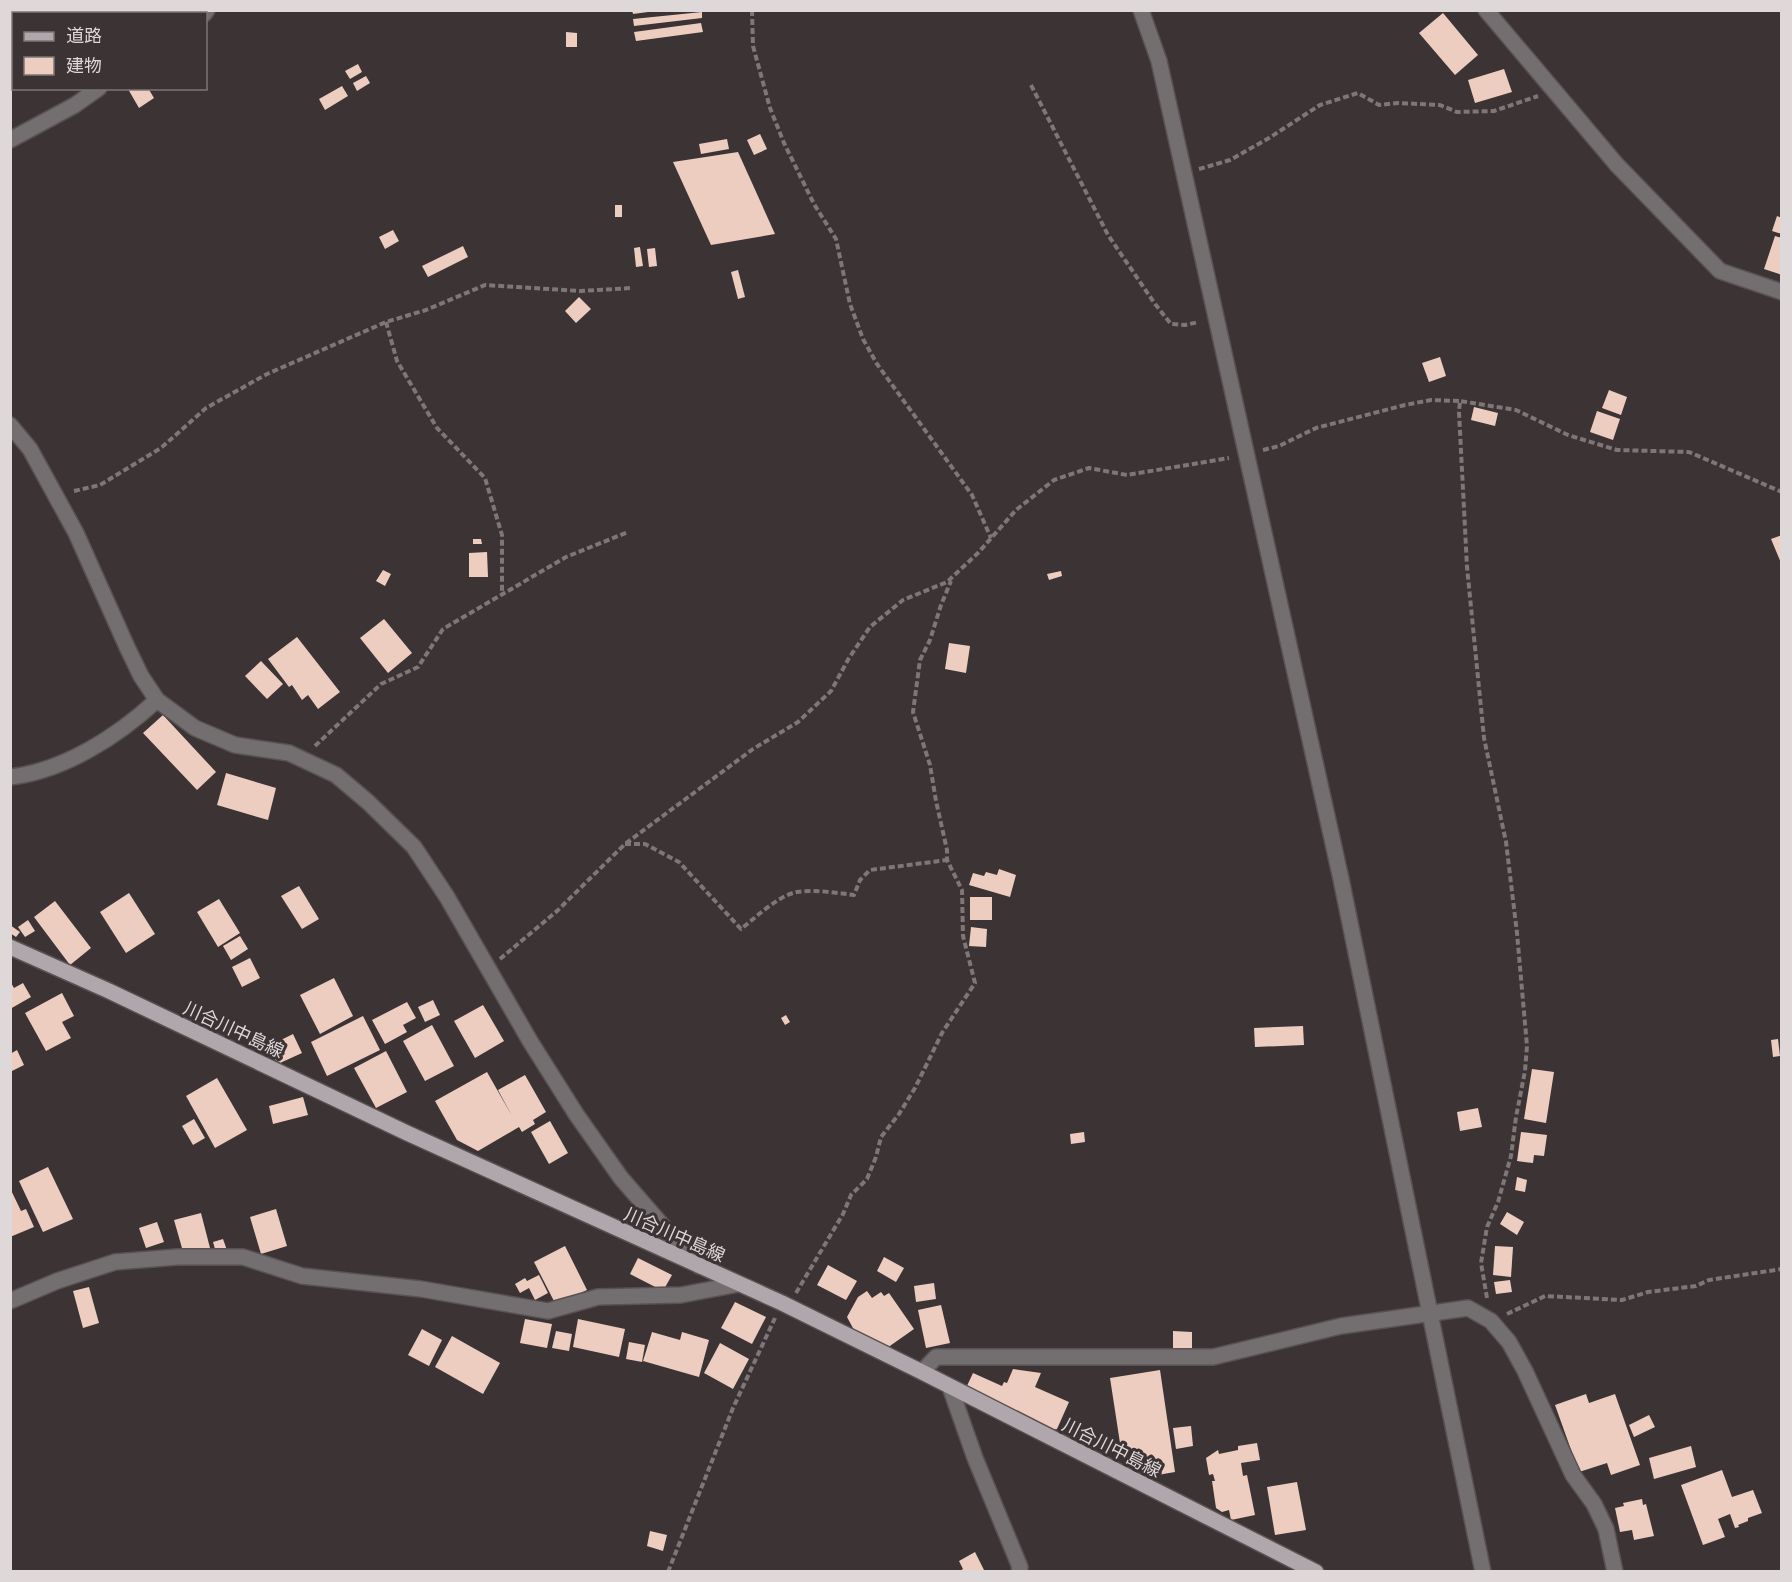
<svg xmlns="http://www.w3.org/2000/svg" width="1792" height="1582" viewBox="0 0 1792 1582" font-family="'Noto Sans','Noto Sans JP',sans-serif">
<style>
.building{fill:#eecdc1}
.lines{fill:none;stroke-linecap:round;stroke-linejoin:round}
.minor-casing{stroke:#595152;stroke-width:18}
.major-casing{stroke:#595152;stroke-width:18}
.path{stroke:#7e7677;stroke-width:4;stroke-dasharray:6 3;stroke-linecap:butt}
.minor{stroke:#736f71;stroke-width:15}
.major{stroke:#afa7ab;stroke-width:15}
.labels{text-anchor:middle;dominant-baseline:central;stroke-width:6;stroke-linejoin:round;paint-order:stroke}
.street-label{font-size:18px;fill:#ded8d9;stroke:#3c3334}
</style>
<rect width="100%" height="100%" fill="#3c3334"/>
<g class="building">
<polygon points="156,10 182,10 184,14 150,14"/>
<polygon points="632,10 648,10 648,12 633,14"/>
<polygon points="702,12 702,18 634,26 633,19"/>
<polygon points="1443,13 1478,55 1455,75 1419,33"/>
<polygon points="701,23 703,32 636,41 634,32"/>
<polygon points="566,32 577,33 577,47 566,47"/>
<polygon points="358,64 362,72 350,79 345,71"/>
<polygon points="1504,69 1512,92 1475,103 1468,80"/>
<polygon points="366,76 370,83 357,91 353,83"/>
<polygon points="342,86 348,96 325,110 319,99"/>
<polygon points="129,88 148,88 154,98 139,108 128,89"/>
<polygon points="760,134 767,149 754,155 747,140"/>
<polygon points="727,139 729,149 701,154 699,144"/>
<polygon points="738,152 775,234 711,245 673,162"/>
<rect x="615" y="205" width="7" height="12"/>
<polygon points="1777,216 1782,218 1782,234 1772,231"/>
<polygon points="393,230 399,241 385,249 379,237"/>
<polygon points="1775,236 1782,238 1782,275 1764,269"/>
<polygon points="463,246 468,257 428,277 422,266"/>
<polygon points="640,247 643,266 636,267 634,248"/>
<polygon points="655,248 657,266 649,267 647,249"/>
<polygon points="738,270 745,297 738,299 731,272"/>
<polygon points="579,297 591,309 576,323 565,311"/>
<polygon points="1440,357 1446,376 1429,382 1422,363"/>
<polygon points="1609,390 1627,397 1621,415 1602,408"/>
<polygon points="1474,407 1498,413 1495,426 1471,420"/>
<polygon points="1597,411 1620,419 1613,440 1590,432"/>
<polygon points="1782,535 1782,563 1781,563 1771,539"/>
<polygon points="473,539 481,539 482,544 473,544"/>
<polygon points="487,552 488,577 469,577 469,553"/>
<polygon points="383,570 391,574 385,586 376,581"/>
<polygon points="1061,571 1062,576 1049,580 1047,574"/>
<polygon points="384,619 412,653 388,673 360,638"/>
<polygon points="297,637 340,692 318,709 308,695 302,700 292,685 289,687 268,659"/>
<polygon points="949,643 970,646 966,673 945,669"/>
<polygon points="261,661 283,684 267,699 245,676"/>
<polygon points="163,715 216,772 197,790 143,733"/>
<polygon points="226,773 276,788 268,820 217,805"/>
<polygon points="999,869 1016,875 1010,897 969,885 973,873 984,876 986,872 997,875"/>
<polygon points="299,886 319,919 302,929 281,896"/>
<polygon points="129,893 155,934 126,953 100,912"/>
<rect x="970" y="897" width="22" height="23"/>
<polygon points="219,899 240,933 218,947 197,912"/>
<polygon points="55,901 91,948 70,965 34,917"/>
<polygon points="28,920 35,931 25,937 18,927"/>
<polygon points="10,925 20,932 16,937 10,933"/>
<polygon points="971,927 987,929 986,947 969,946"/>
<polygon points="240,936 248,949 231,960 223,946"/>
<polygon points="250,958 260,978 242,987 232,967"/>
<polygon points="334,978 353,1016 320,1034 300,995"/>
<polygon points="10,981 14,988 23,983 31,997 10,1009"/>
<polygon points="62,993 74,1016 62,1022 71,1038 46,1051 25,1013"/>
<polygon points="433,1000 440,1015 425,1022 418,1007"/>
<polygon points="407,1002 416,1018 403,1025 407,1032 385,1044 372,1020"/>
<polygon points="483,1005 504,1041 475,1058 454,1021"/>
<polygon points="786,1015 790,1022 785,1025 781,1018"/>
<polygon points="363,1016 380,1050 327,1076 311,1042"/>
<polygon points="432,1025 454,1066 425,1081 403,1041"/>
<polygon points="1303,1026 1304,1045 1255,1047 1254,1028"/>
<polygon points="293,1034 302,1053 280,1063 261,1050"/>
<polygon points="1778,1039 1780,1056 1773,1057 1771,1040"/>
<polygon points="17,1050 24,1065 10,1072 10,1054"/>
<polygon points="386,1051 407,1092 376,1108 354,1068"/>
<polygon points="1532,1069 1554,1072 1546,1123 1524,1119"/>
<polygon points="487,1072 512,1116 498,1090 525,1075 546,1112 533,1120 535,1124 522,1132 519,1127 478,1151 457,1140 435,1101"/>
<polygon points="217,1078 247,1130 215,1148 186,1096"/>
<polygon points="303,1097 308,1115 273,1124 269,1106"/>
<polygon points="1478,1108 1482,1127 1460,1131 1457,1112"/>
<polygon points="194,1119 205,1138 193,1145 182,1126"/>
<polygon points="550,1121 568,1153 549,1164 531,1132"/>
<polygon points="1084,1132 1085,1142 1071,1144 1070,1134"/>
<polygon points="1521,1132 1547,1135 1544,1156 1534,1155 1533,1163 1517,1161"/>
<polygon points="48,1167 73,1219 43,1232 19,1181"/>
<polygon points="1517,1177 1527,1180 1525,1192 1515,1190"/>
<polygon points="10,1188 21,1211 26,1209 34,1227 10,1237"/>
<polygon points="276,1209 287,1246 261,1254 250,1217"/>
<polygon points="1507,1212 1524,1222 1517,1235 1500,1224"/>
<polygon points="201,1213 210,1248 184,1255 174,1220"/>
<polygon points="157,1222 164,1242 146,1248 139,1228"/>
<polygon points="223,1239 228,1253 217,1256 213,1242"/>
<polygon points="565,1246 587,1290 556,1305 534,1262"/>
<polygon points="1495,1246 1513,1247 1511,1277 1493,1275"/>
<polygon points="884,1257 904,1268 896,1282 877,1271"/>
<polygon points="638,1258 672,1275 663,1291 630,1274"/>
<polygon points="828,1265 857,1281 846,1300 817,1285"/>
<polygon points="539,1275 548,1293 535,1300 529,1288 520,1293 515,1284 525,1278 527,1281"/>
<polygon points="1510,1280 1512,1292 1496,1294 1494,1282"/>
<polygon points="934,1283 936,1299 916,1302 914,1286"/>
<polygon points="89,1287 99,1323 83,1328 73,1291"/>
<polygon points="867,1291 872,1298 881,1292 884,1296 889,1293 914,1329 887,1348 854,1330 847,1317 858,1297"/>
<polygon points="735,1302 766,1317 752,1344 721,1328"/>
<polygon points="941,1305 950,1343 926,1348 918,1310"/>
<polygon points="525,1319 552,1324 547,1348 520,1343"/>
<polygon points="578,1319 625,1329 619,1357 573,1347"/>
<polygon points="422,1329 442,1340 429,1366 408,1355"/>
<polygon points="556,1331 572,1334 569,1351 552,1348"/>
<polygon points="1173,1331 1192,1332 1192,1352 1173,1351"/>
<polygon points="652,1332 680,1340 682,1332 709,1340 699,1377 643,1361"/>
<polygon points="452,1336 500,1363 483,1394 435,1367"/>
<polygon points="629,1342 645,1345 642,1362 626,1359"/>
<polygon points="720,1343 749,1359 733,1389 704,1373"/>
<polygon points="1013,1369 1041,1373 1035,1387 1069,1402 1057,1429 1052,1430 966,1388 973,1373 1002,1386 1004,1382 1007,1383"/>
<polygon points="1160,1370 1175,1472 1146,1477 1143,1452 1122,1456 1110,1378"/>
<polygon points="1586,1394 1589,1403 1615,1394 1640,1465 1611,1475 1607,1463 1579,1472 1555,1405"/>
<polygon points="1649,1415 1655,1427 1634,1437 1629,1425"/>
<polygon points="1191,1426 1193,1446 1176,1449 1173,1428"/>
<polygon points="1257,1443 1260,1460 1241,1463 1243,1476 1247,1475 1255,1515 1231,1520 1229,1510 1222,1512 1216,1508 1212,1481 1215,1481 1213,1474 1209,1475 1206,1458 1218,1450 1219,1454 1238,1450 1238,1446"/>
<polygon points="1691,1446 1696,1467 1654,1479 1649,1458"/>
<polygon points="1722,1470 1732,1497 1753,1490 1762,1513 1748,1518 1748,1521 1738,1525 1739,1527 1735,1528 1730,1514 1718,1519 1725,1537 1703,1545 1681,1485"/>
<polygon points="1297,1482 1306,1530 1275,1535 1267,1487"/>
<polygon points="1642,1499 1643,1505 1646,1504 1654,1536 1634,1540 1632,1530 1620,1532 1615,1508 1624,1506 1623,1503"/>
<polygon points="650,1531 667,1535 663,1551 647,1546"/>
<polygon points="975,1552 985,1572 958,1572 963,1569 959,1561"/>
</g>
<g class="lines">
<defs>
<g id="minor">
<polyline points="1141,10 1159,61 1341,879 1483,1572"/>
<polyline points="1486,10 1617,165 1720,271 1782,292"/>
<polyline points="204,14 207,10"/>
<polyline points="10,140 75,105 99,88"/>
<polyline points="10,425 30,449 76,533 127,647 141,676 157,700 195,728 235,745 289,753 336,775 368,802 414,847 447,897 530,1041 576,1114 621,1178 668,1232 699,1266"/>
<path d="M 10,777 C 64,771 118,736 157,700"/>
<polyline points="10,1301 57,1281 115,1262 177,1257 243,1257 302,1276 421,1289 548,1311 598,1297 681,1295 739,1284"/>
<polyline points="922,1372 936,1357 1213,1357 1341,1326 1468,1308 1491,1321 1509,1342 1525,1371 1573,1475 1594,1504 1606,1529 1615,1572"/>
<polyline points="950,1387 975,1458 1020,1567 1019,1572"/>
</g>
<polyline id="major" points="10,947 109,991 407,1133 782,1303 922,1372 1316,1572"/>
</defs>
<use href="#minor" class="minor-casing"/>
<use href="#major" class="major-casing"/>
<g class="path">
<polyline points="752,10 753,46 770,108 784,143 814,204 836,239 850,304 863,339 877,364 972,495 991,538"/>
<polyline points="1031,85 1108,235 1155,304 1171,324 1185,325 1199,322"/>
<polyline points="1199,169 1230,160 1269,138 1320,105 1358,93 1379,105 1398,103 1440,105 1457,112 1494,111 1538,96"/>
<polyline points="386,322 397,361 437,428 485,478 502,535 502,593"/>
<polyline points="1263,450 1279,446 1316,428 1405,405 1431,400 1460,401"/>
<polyline points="74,491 100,485 161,448 206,408 267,374 386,322 426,310 485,285 580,291 632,288"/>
<polyline points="315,746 381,684 418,667 443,629 566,557 628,532"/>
<path d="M 625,844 L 645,844 L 679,862 L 741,929 C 755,918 779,895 797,892 C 815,889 836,893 854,895 L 860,880 L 870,870 L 947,860"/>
<polyline points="500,959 557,911 625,844 753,749 798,722 831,691 849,658 870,627 903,600 947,582 978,553 1016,510 1054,480 1089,468 1127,475 1229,458"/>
<polyline points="796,1293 843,1214 851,1195 867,1179 876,1157 881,1137 899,1114 915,1088 942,1033 975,983 963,936 962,890 947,860 947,850 936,801 930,765 913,712 920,660 930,640 941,605 951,581"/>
<polyline points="1487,1298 1481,1263 1487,1227 1498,1202 1511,1156 1516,1117 1525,1071 1527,1046 1517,933 1506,842 1484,738 1467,567 1459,412 1460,401 1516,410 1568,435 1617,450 1689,452 1782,492"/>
<polyline points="1507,1314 1545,1296 1622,1300 1648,1292 1696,1286 1709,1280 1782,1269"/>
<polyline points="668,1572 733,1408 775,1318"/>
</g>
<use href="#minor" class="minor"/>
<use href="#major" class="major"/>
</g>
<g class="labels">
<g class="street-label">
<text transform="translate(234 1029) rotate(25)">川合川中島線</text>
<text transform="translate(675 1234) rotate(24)">川合川中島線</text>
<text transform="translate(1112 1447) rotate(27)">川合川中島線</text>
</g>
</g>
<rect width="1792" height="1582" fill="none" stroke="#ded8d9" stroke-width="24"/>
<rect x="12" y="12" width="195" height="78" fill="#3c3334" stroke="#7d7576" stroke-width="1.5"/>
<rect x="24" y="32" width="30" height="9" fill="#afa7ab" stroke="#7d7576" stroke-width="1.5"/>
<text x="66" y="42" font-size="18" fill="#ded8d9">道路</text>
<rect x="24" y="57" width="30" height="18" fill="#eecdc1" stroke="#7d7576" stroke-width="1.5"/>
<text x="66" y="72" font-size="18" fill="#ded8d9">建物</text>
</svg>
